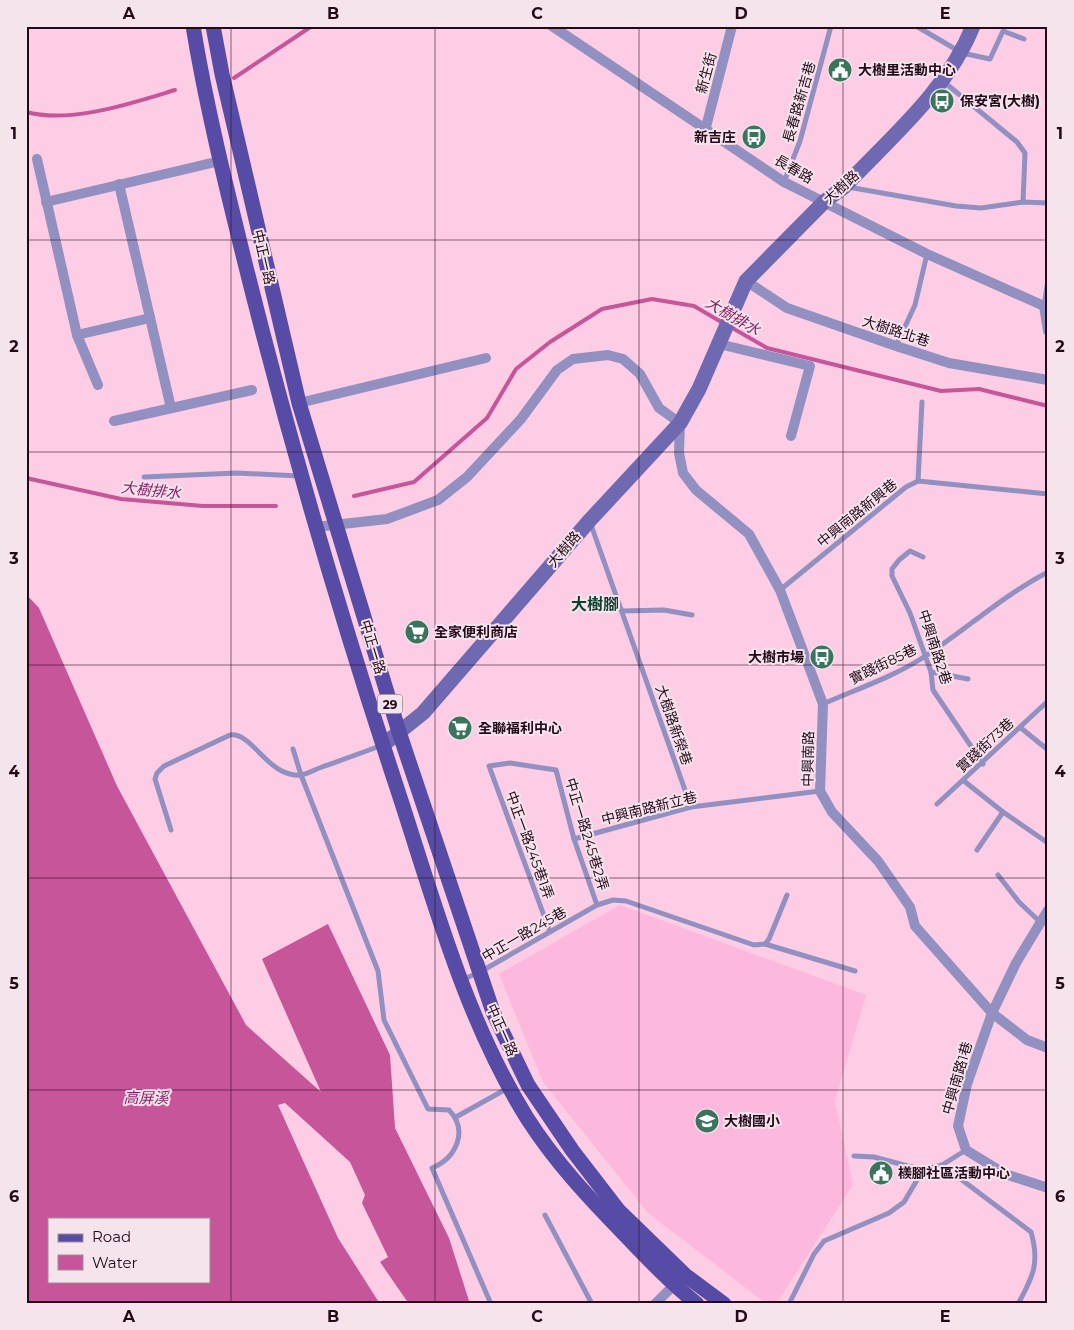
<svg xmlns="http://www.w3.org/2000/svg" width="1074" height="1330" viewBox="0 0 1074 1330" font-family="Montserrat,'Noto Sans TC',sans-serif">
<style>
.built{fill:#fdb8dd}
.water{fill:#c65599;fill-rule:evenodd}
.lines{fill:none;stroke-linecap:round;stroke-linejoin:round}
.stream{stroke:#c65599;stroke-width:4}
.lane{stroke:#9190c1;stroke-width:5}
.street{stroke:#9190c1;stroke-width:10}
.secondary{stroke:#6f69b2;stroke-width:15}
.primary{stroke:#574ca5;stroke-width:15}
.grid{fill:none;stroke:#240919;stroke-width:1;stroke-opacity:0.55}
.labels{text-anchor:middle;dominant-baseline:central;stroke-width:4;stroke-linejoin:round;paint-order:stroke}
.shield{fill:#f5e4ec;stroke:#634b58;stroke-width:1}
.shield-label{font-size:12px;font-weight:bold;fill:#240919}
.poi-label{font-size:14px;font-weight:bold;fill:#240919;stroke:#f5e4ec;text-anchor:start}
.street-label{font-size:14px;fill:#240919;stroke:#f5e4ec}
.water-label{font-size:15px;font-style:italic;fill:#851d61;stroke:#f5e4ec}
.quarter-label{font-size:16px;font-weight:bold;fill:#0d3f2e;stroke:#f5e4ec}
.neatline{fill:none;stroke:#240919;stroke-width:2}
.grid-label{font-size:16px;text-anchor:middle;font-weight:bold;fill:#240919}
</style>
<rect width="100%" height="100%" fill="#fdcce5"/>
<polygon class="built" points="620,905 866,995 835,1101 853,1185 776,1304 767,1304 648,1213 543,1082 499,974"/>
<path class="water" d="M 26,594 L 39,608 L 117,786 L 246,1025 L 321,1092 L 262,959 L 328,924 L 390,1055 L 395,1128 L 449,1238 L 470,1304 L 409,1304 L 380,1262 L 388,1257 L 362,1203 L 365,1195 L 350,1162 L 285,1103 L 278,1105 L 338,1238 L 380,1304 L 26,1304 ZM 49,1219 L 209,1219 L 209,1281 L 49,1281 Z"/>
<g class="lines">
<g class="stream">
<polyline points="234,78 312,26"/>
<path d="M 26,112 C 71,124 132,103 175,90"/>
<polyline points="729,326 767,348 941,391 979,389 1048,406"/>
<polyline points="26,478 121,499 203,506 276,506"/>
<polyline points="354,496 414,482 487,418 516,369 550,342 602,309 652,299 694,306 723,323"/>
</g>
<g class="lane">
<polyline points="916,26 962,53 990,59 1003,31 1024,39"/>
<polyline points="944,82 1017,142 1025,153 1023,202"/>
<polyline points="784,182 800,141 831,26"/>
<polyline points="848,187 956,206 981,208 1023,202 1048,203"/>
<polyline points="1044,306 1048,280"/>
<polyline points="896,346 915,305 927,254"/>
<polyline points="144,477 237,473 299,476"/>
<polyline points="918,481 922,402"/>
<polyline points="590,522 691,807"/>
<polyline points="923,557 910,551 899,560 892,569 892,576 910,613 931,672 933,690 983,764"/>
<polyline points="780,590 906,487 918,481 1048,494"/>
<polyline points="622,611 664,610 692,615"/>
<polyline points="931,672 968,679"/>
<path d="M 823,704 C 857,689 893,677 924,657 C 967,629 1002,596 1048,572"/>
<polyline points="1021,728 1048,750"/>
<path d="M 293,749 L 301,775 L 378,971 L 384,1020 L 428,1109 L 449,1110 C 469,1131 456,1158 432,1168 L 491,1304"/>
<polyline points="964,781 1003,812 1048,843"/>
<polyline points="937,804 1048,701"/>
<path d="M 171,830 L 155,779 L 157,773 L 164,766 L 230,735 C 253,732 268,778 301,775 C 308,774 316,769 322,767 C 342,760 361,753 380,746"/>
<polyline points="574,839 691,807 820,791"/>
<polyline points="977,850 1003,812"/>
<polyline points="998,875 1019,902 1040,922"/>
<polyline points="550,932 489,766 510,763 556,770 574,839 597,905"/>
<polyline points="765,944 855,971"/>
<polyline points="464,979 480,972 597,905 613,900 626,901 754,945 765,944 769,939 787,895"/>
<polyline points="456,1117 508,1088"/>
<path d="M 854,1156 L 874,1157 L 923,1170 L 942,1165 L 1031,1232 C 1040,1263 1033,1277 1018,1304"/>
<polyline points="942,1165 966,1150"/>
<polyline points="545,1215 592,1304"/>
<polyline points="789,1304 814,1254 824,1241 889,1213 904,1202 923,1170"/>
</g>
<g class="street">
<polyline points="552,26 784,182 927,254 1044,306 1048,331"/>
<polyline points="706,127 732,26"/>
<polyline points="37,159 77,335 98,385"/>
<polyline points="119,184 171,408"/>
<polyline points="46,202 220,161"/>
<polyline points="746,281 787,308 896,346 949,363 1048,380"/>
<polyline points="77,335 150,318"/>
<polyline points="719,344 810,366 791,436"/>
<polyline points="299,403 486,358"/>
<polyline points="114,421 252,390"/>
<polyline points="316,527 387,519 438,500 467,477 521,419 557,370 573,359 608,355 623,359 640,374 659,408 680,423 679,453 683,473 696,490 749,534 780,590 823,704 820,791 832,812 878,861 910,907 915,926 992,1013 1027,1040 1048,1048"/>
<polyline points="1048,910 1016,963 992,1013 967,1084 958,1126 966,1150 1005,1174 1048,1188"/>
<polyline points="655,1304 678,1281"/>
</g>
<path class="secondary" d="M 383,745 L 423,713 L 590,520 L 680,423 L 699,389 L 746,281 L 825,201 L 844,187 C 891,137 947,91 973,26"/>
<g class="primary">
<path d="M 193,26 C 206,105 225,182 244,259 C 288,436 339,612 396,785 C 433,897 464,1017 527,1118 C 555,1162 590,1199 626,1236 C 649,1260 671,1283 697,1304"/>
<polyline points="213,26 222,74 299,403 399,732 493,1012 528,1085 572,1150 619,1211 685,1275 724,1304"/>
</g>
</g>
<path class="grid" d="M 231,26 L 231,1304M 435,26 L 435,1304M 639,26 L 639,1304M 843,26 L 843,1304M 26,240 L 1048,240M 26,452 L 1048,452M 26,665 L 1048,665M 26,878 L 1048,878M 26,1090 L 1048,1090"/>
<defs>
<symbol id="civic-disc" viewBox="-11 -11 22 22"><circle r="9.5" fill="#3a745d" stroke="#f5e4ec"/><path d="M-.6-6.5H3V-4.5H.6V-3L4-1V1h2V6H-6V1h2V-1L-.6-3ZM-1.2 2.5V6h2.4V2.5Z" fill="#fff"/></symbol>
<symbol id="bus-disc" viewBox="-11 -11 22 22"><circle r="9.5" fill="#3a745d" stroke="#f5e4ec"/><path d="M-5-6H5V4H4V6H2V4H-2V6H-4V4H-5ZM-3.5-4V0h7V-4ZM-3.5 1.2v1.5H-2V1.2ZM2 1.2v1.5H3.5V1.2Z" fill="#fff"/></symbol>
<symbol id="supermarket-disc" viewBox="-11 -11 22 22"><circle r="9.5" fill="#3a745d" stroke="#f5e4ec"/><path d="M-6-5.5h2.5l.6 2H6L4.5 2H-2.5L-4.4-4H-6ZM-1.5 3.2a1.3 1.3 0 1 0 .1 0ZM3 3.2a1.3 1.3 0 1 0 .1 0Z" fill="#fff"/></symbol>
<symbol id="school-disc" viewBox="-11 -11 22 22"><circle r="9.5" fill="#3a745d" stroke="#f5e4ec"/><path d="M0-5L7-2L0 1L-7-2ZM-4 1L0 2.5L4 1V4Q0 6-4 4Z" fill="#fff"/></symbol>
</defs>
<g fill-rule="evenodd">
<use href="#civic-disc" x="826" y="56" width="28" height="28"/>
<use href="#bus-disc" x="928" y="87" width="28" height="28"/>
<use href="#bus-disc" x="740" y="123" width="28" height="28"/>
<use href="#supermarket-disc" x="403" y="618" width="28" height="28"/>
<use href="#bus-disc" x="808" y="643" width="28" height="28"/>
<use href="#supermarket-disc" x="446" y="714" width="28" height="28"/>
<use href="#school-disc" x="693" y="1107" width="28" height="28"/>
<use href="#civic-disc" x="867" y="1159" width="28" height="28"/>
</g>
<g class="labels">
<rect class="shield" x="377.5" y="694.5" width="25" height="19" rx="4"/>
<g class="shield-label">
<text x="390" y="704">29</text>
</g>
<g class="poi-label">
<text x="858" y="70">大樹里活動中心</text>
<text x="960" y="101">保安宮(大樹)</text>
<text x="736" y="137" text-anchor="end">新吉庄</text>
<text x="434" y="632">全家便利商店</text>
<text x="804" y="657" text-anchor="end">大樹市場</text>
<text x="478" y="728">全聯福利中心</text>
<text x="724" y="1121">大樹國小</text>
<text x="898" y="1173">檨腳社區活動中心</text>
</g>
<g class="street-label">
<text transform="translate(706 73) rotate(-75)">新生街</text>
<text transform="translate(799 102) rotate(-74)">長春路新吉巷</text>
<text transform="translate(794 169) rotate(30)">長春路</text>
<text transform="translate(841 187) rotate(-42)">大樹路</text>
<text transform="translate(264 257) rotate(77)">中正一路</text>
<text transform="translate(896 331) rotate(18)">大樹路北巷</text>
<text transform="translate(857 513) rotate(-39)">中興南路新興巷</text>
<text transform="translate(564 549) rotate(-49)">大樹路</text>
<text transform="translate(373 647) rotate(73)">中正一路</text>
<text transform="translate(935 647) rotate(72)">中興南路2巷</text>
<text transform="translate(883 664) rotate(-26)">實踐街85巷</text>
<text transform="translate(674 725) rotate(71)">大樹路新榮巷</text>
<text transform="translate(985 745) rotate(-43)">實踐街73巷</text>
<text transform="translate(808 759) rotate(-89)">中興南路</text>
<text transform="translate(649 808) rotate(-14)">中興南路新立巷</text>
<text transform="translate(587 834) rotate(73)">中正一路245巷2弄</text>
<text transform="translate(530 845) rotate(70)">中正一路245巷1弄</text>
<text transform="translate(524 934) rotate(-30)">中正一路245巷</text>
<text transform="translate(502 1030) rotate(66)">中正一路</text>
<text transform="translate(957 1078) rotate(-74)">中興南路1巷</text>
</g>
<g class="water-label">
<text transform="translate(733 316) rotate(30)">大樹排水</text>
<text transform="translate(151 490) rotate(6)">大樹排水</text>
<text x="146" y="1097">高屏溪</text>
</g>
<g class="quarter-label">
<text x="595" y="604">大樹腳</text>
</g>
</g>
<rect width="1074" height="1330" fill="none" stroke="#f5e4ec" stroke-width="55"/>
<rect x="48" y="1218" width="162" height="65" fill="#f5e4ec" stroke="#a18c98"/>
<rect x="58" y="1234" width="25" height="8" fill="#574ca5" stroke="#a18c98"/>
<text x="92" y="1242" font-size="15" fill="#240919">Road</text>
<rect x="58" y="1255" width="25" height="15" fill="#c65599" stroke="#a18c98"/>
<text x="92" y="1268" font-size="15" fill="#240919">Water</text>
<rect x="28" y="28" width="1018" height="1274" class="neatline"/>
<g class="grid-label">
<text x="129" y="19">A</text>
<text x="333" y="19">B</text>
<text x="537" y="19">C</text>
<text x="741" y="19">D</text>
<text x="945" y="19">E</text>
<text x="14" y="139">1</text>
<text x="1060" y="139">1</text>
<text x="14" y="352">2</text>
<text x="1060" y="352">2</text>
<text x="14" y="564">3</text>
<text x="1060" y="564">3</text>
<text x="14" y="777">4</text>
<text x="1060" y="777">4</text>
<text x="14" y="989">5</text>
<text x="1060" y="989">5</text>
<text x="14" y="1202">6</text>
<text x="1060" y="1202">6</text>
<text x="129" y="1322">A</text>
<text x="333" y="1322">B</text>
<text x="537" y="1322">C</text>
<text x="741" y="1322">D</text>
<text x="945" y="1322">E</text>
</g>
</svg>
